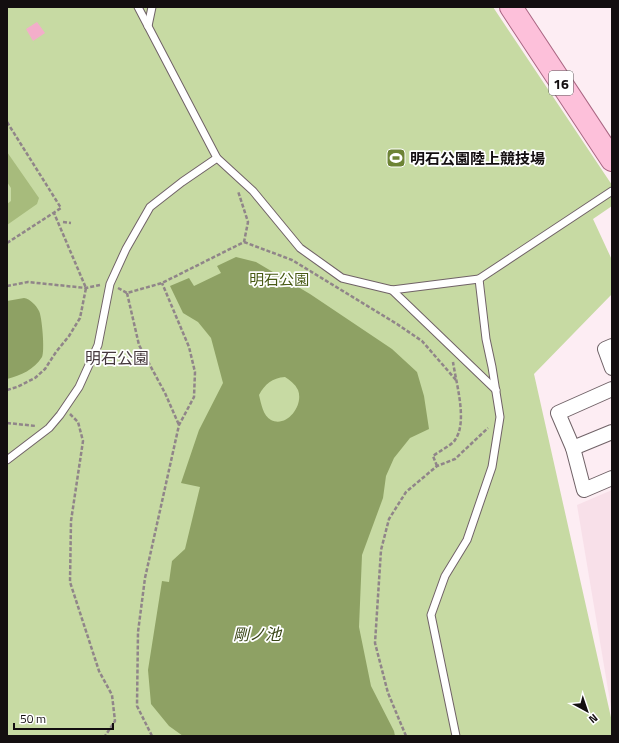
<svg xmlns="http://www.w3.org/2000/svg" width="619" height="743" viewBox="0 0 619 743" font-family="'Titillium Web','Noto Sans JP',sans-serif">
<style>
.built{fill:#f8e0e9}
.green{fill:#c7daa3}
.forest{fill:#a7bb7c}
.water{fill:#8ea164;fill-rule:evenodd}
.building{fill:#f3aeca}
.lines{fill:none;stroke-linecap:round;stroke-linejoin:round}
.service-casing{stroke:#706267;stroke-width:9}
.minor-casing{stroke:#706267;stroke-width:16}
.primary-casing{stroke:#aa6683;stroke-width:24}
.path{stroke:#908589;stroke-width:2.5;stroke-dasharray:4 2;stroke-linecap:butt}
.service{stroke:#fff;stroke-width:7}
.minor{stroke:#fff;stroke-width:14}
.primary{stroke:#fdc0da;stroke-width:22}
.labels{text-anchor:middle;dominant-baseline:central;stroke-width:3.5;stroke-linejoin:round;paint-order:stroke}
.shield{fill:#fff;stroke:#5a5658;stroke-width:1}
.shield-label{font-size:14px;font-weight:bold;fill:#130e10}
.poi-label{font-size:15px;font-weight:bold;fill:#130e10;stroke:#fff;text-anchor:start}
.park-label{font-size:15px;fill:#485a15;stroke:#fff}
.neighbourhood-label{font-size:16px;fill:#45383d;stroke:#fff}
.water-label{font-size:16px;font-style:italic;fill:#384516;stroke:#fff}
</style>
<rect width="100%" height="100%" fill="#fdedf3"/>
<polygon class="built" points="612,490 612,713 577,505"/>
<polygon class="green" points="7,7 493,7 612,185 612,206 593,219 612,260 612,294 534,374 612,722 612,736 7,736"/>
<polygon class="forest" points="7,152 39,198 37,204 7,225 7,204 11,201 11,188 7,182"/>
<g class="water">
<path d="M 236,257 L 256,262 L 310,294 L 392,349 L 417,372 L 424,396 L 429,429 L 410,438 L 394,458 L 386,476 L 383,498 L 362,555 L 359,627 L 371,686 L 394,731 L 395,736 L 183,736 L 169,726 L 151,704 L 148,670 L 162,581 L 169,582 L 172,561 L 185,549 L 200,487 L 181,483 L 199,430 L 223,383 L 211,338 L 198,322 L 183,313 L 170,286 L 189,278 L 194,286 L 221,273 L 217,266 ZM 285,377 C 290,380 295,384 298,390 C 304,405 287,428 271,420 C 263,416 261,403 259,395 C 265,384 272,378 285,377 Z"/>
<path d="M 24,298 C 30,299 36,305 39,311 C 42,316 45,352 42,357 C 34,370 21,375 7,379 L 7,301 Z"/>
</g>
<polygon class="building" points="37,22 45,33 33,41 26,29"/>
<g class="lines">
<defs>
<g id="service">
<polyline points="138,7 217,158 253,191 300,248 342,278 392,290 479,279 612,191"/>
<polyline points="148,26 152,7"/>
<polyline points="392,290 496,390"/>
<polyline points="7,460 49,428 60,415 79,387 98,345 110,284 126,249 150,207 182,182 217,158"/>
<polyline points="456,736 431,615 445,576 467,540 492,467 500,417 492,367 486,339 479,279"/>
</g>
<g id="minor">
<polyline points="612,346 605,349 612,368"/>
<polyline points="612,389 558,413 573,448 584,490 612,478"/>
<polyline points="573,448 612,432"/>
</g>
<polyline id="primary" points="511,7 612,160"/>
</defs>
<use href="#service" class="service-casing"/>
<use href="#minor" class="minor-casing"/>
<use href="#primary" class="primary-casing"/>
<g class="path">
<polyline points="7,122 61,208 7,243"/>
<polyline points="63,222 71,223"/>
<polyline points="244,242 292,260 397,324 422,341 456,380"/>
<polyline points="7,286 28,282 86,288 100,285"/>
<polyline points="118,288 127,293 162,283 244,242 248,222 238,191"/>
<polyline points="127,293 139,345 165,393 179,425"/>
<polyline points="7,390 17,387 35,378 45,369 56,352 69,336 80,318 86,288 54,213"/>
<polyline points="70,414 78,422 83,441 71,521 70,582 99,671 112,695 115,721 105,736"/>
<polyline points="7,423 36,426"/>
<path d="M 437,466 L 433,456 C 438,452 452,445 455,440 C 468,422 456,383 453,362"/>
<polyline points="152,736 137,706 138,632 145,578 179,425 194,397 195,372 189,347 162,283"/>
<polyline points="406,736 388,693 375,643 381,550 389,519 406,492 437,466 455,459 488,428"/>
</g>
<use href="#service" class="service"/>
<use href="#minor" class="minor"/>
<use href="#primary" class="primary"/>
</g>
<defs>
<symbol id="stadium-square" viewBox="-11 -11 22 22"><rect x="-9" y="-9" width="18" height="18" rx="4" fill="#6d8335" stroke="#fff"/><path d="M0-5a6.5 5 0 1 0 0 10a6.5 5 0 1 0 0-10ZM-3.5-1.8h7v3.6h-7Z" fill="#fff"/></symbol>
</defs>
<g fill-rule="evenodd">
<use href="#stadium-square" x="385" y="147" width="22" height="22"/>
</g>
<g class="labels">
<rect class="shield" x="549" y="71" width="24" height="24" rx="3"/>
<g class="shield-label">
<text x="561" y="83">16</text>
</g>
<g class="poi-label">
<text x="410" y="158">明石公園陸上競技場</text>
</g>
<g class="park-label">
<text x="279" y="279">明石公園</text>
</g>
<g class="neighbourhood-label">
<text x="117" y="358">明石公園</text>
</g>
<g class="water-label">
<text x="257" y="634">剛ノ池</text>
</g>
</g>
<rect width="619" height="743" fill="none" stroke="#130e10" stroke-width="16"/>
<g transform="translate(587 711) rotate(140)" stroke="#ffffff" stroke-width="3" paint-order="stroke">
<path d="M0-3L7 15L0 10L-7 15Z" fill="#130e10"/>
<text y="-6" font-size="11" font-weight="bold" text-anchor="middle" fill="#130e10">N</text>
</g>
<path d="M14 723v6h99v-6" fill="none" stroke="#130e10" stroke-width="2"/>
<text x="20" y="723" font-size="12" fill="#130e10" stroke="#ffffff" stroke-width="3" paint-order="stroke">50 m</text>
</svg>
